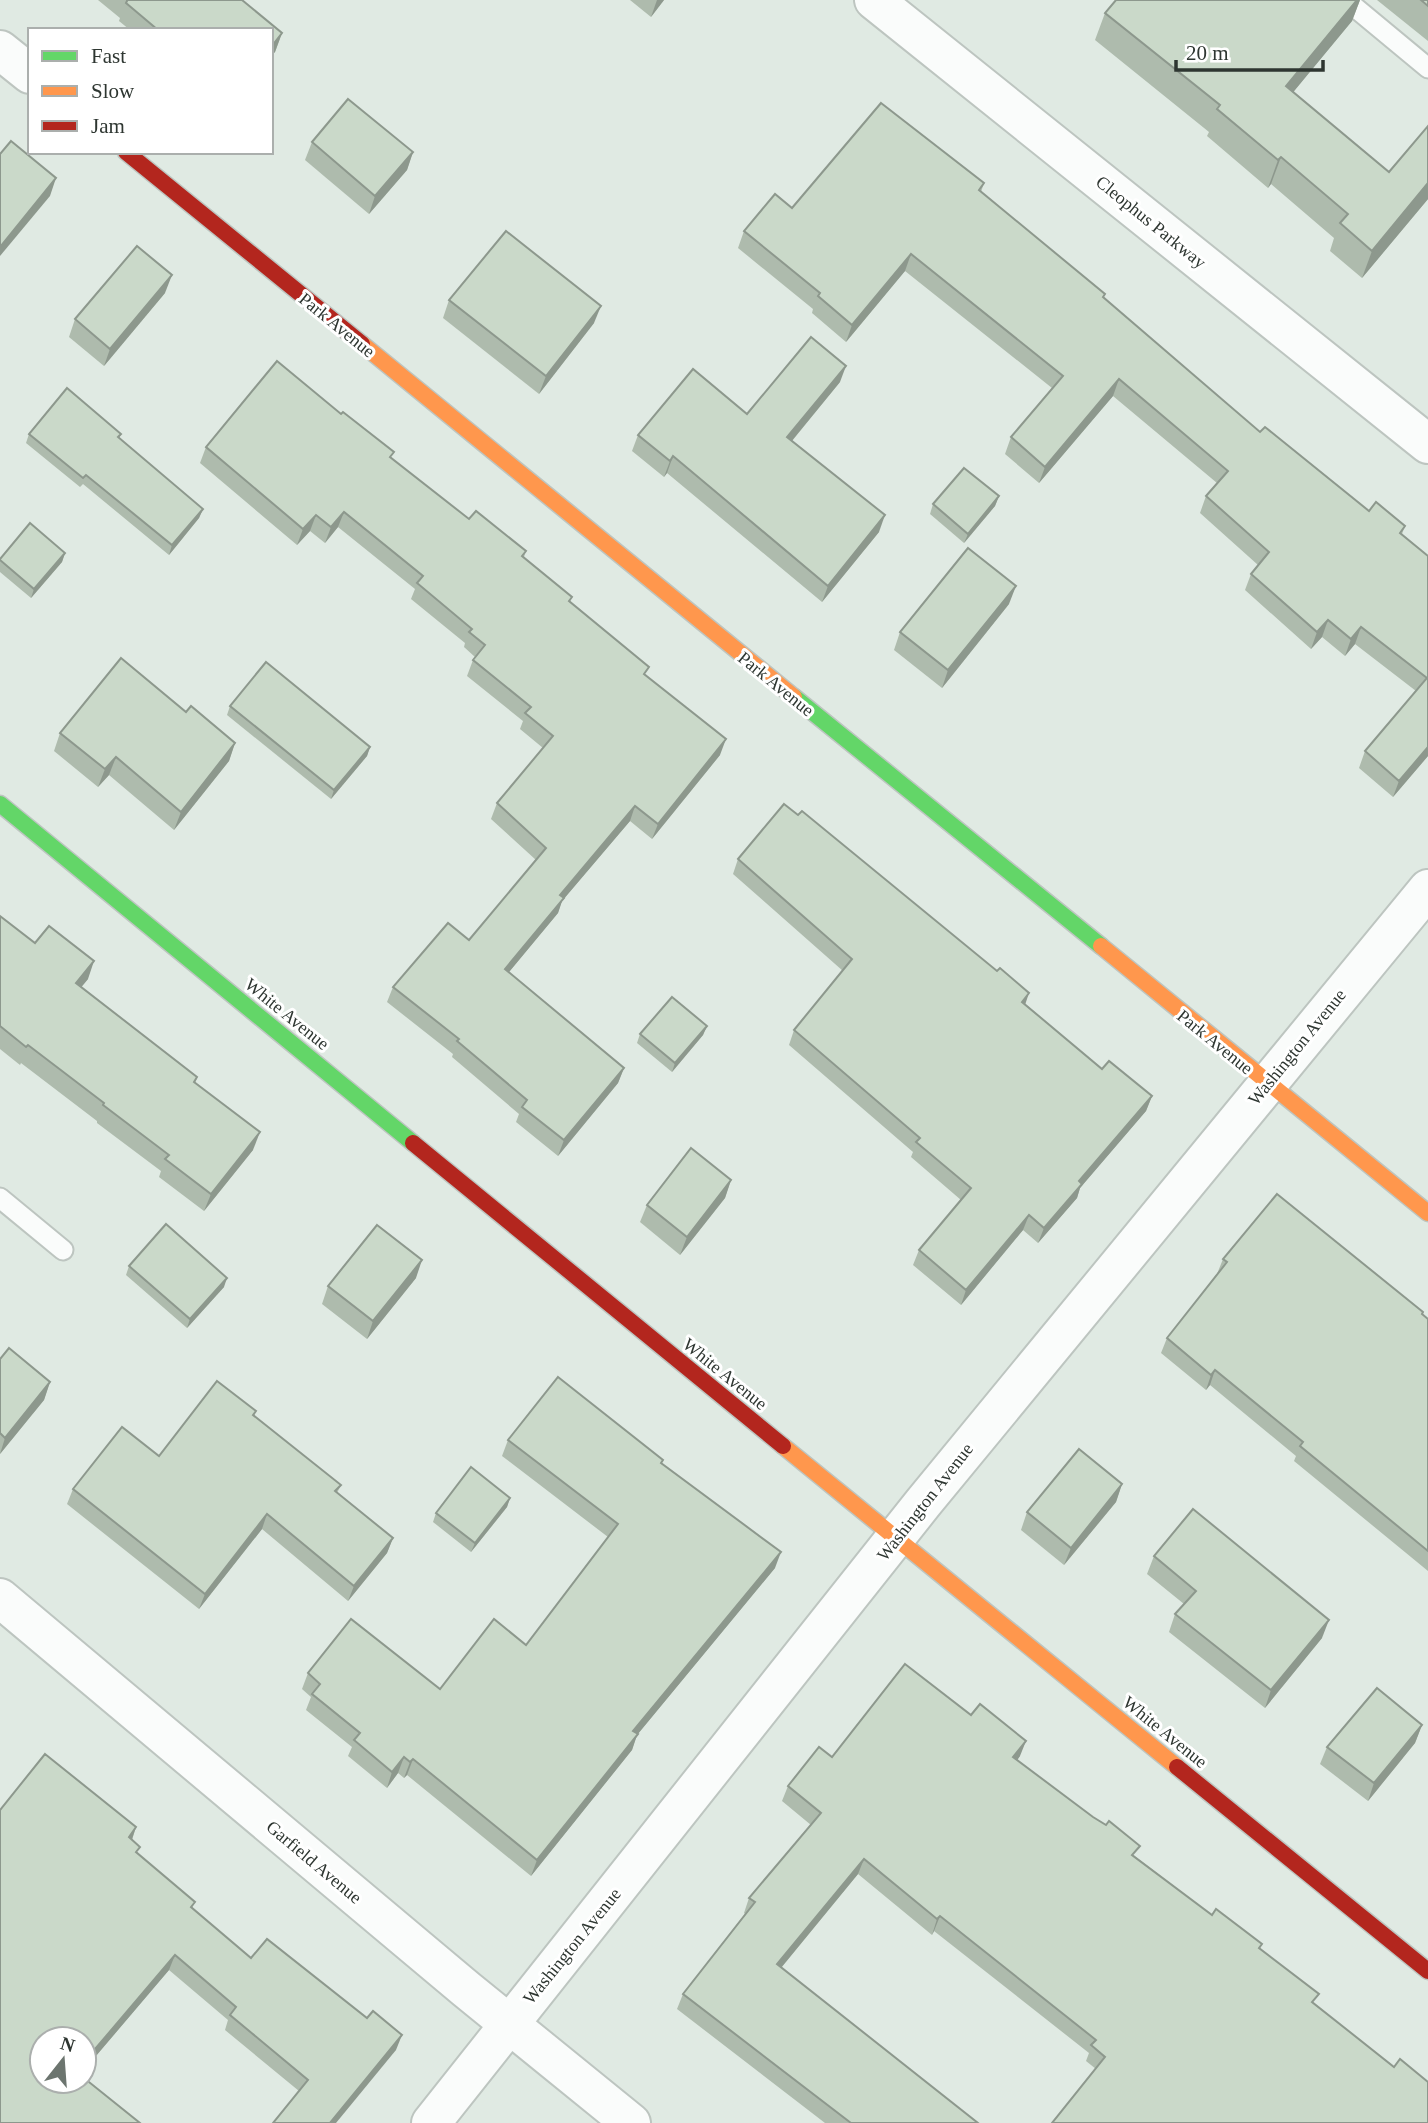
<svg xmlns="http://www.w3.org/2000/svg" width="1428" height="2123" viewBox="0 0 1428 2123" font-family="'Times New Roman',serif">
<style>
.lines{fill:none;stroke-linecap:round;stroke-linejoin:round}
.lane-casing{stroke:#bdc5c0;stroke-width:23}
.street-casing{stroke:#bdc5c0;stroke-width:42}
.fast-casing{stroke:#bdc5c0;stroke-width:19}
.slow-casing{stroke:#bdc5c0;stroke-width:19}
.jam-casing{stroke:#bdc5c0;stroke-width:19}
.lane{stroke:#fafcfb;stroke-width:19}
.street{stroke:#fafcfb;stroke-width:38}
.fast{stroke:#63d668;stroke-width:16}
.slow{stroke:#ff974d;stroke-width:16}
.jam{stroke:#b3261e;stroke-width:16}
.wall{fill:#aebbad}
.shaded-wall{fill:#8d988d}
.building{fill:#cad9c9;stroke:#8d988d;stroke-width:2}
.labels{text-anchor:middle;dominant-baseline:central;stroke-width:6;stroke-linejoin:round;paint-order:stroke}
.street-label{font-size:18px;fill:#2e3631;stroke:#fff}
</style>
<rect width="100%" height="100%" fill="#e0eae3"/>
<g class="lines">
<defs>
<g id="lane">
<polyline points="1346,0 1428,68"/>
<polyline points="0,1198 63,1250"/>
</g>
<g id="street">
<polyline points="874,0 1428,444"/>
<polyline points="0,50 30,74"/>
<polyline points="0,1598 466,1989 631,2123"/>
<polyline points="431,2123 923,1503 1428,889"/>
</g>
<g id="fast">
<polyline points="794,697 1101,946"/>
<polyline points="0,804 413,1143"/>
</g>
<g id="slow">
<polyline points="362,344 794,697"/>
<polyline points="1101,946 1428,1213"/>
<polyline points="783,1446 1177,1767"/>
</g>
<g id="jam">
<polyline points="126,152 362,344"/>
<polyline points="413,1143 783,1446"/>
<polyline points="1177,1767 1428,1971"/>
</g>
</defs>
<use href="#lane" class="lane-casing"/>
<use href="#street" class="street-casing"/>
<use href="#fast" class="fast-casing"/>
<use href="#slow" class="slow-casing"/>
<use href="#jam" class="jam-casing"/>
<use href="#lane" class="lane"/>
<use href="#street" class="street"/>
<use href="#fast" class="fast"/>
<use href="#slow" class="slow"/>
<use href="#jam" class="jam"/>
</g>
<g class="wall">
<polygon points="98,0 242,0 282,33 275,52 271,56 271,30 130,30 119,21 120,18"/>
<polygon points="630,0 664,0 651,17"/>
<polygon points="1116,0 1360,0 1352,21 1293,92 1389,172 1428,126 1428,199 1362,278 1330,251 1334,238 1271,184 1268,188 1207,136 1209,132 1095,40 1105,13"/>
<polygon points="1377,0 1428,0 1428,41"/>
<polygon points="312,142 413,152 407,170 369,214 305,160"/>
<polygon points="984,183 981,192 1260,432 1369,511 1405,526 1402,534 1428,556 1428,756 1393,797 1359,768 1365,751 1416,691 1355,644 1345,656 1322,637 1311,649 1245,590 1251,574 1258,565 1200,513 1206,496 1217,483 1113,396 1039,483 1005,454 1011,437 1052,388 905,271 846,342 812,313 813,309 738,248 744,231 792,208"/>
<polygon points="165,293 104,366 69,337 75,319"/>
<polygon points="449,300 594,323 539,394 443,318"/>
<polygon points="840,382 792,441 879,532 822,602 667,473 664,477 632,451 638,435 747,414"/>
<polygon points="29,434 121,434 119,438 203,509 199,518 169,555 83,484 80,487 26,443"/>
<polygon points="206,447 391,458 469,519 526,551 524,557 572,597 570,602 646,676 720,755 652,839 630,821 562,901 558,913 509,972 624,1068 618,1083 558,1156 516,1122 519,1114 452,1057 453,1054 387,1002 393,987 469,940 536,860 491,819 497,803 543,748 520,729 523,721 467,676 473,660 475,657 464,647 465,643 411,599 415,589 338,527 325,543 310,531 297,545 200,463"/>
<polygon points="999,496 995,506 964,543 930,514 933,504"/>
<polygon points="65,553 62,562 31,598 0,572 0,559"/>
<polygon points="1009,604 942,688 894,650 900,632"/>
<polygon points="230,706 370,747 367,756 331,799 227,715"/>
<polygon points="186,712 235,743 229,761 174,830 109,775 98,787 54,751 60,733"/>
<polygon points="738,859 1025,1004 1102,1069 1152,1096 1146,1111 1080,1188 1077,1198 1038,1243 1023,1230 961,1305 913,1265 919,1250 961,1200 911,1157 913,1152 789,1045 794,1030 843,971 733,874"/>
<polygon points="0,916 35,943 88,979 81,987 197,1077 195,1084 253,1150 204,1211 159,1177 161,1171 97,1123 97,1121 21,1063 20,1065 0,1049"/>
<polygon points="707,1026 703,1035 672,1072 637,1043 640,1034"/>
<polygon points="731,1180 725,1198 680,1255 640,1222 647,1205"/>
<polygon points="1223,1259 1423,1315 1428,1319 1428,1571 1294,1461 1296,1456 1210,1385 1206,1390 1161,1353 1167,1338 1217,1274"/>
<polygon points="129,1266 224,1287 187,1328 126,1275"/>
<polygon points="416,1278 367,1339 322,1304 328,1286"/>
<polygon points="0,1359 50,1382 44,1400 0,1454"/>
<polygon points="256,1411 254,1417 341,1485 337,1493 393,1538 387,1553 348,1601 262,1529 199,1609 67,1504 73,1489 159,1456"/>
<polygon points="508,1440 663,1460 662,1463 775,1568 637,1735 632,1750 531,1876 407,1775 404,1778 398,1773 387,1788 348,1756 352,1747 306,1710 311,1697 302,1689 308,1673 440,1689 526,1645 608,1537 502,1456"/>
<polygon points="1122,1484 1116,1502 1064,1565 1021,1530 1027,1512"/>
<polygon points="510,1498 507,1507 471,1552 433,1522 436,1513"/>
<polygon points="1154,1556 1322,1638 1265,1708 1169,1632 1175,1614 1184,1604 1147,1574"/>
<polygon points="1422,1725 1415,1743 1368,1801 1320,1764 1327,1747"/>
<polygon points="1020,1756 1017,1760 1136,1857 1212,1915 1262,1944 1260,1949 1315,2005 1394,2067 1428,2082 1096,2069 1086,2061 1089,2053 934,1931 932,1935 858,1874 781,1968 978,2123 825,2123 677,2009 683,1994 745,1914 744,1913 749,1898 811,1825 782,1801 788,1786 832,1757"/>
<polygon points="136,1827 132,1840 138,1854 195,1902 192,1908 251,1958 396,2050 299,2091 225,2030 228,2020 169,1970 84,2070 84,2039 0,2123"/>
</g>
<g class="shaded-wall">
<polygon points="657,0 664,0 651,17"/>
<polygon points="1357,0 1360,0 1352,21 1276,113 1286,86"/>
<polygon points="282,33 275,52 271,56 271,47"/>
<polygon points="413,152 407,170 369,214 375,196"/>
<polygon points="1281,157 1271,184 1268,188 1278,160"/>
<polygon points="56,178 50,196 0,256 0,247"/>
<polygon points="1428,183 1428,199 1362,278 1372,251"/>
<polygon points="911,254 905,271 846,342 852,325"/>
<polygon points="172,275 165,293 104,366 110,349"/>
<polygon points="601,306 594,323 539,394 546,376"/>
<polygon points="846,366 840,382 781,454 787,437"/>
<polygon points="1119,379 1113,396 1039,483 1045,467"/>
<polygon points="673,456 667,473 664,477 670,461"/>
<polygon points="999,496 995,506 964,543 968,534"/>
<polygon points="203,509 199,518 169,555 172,545"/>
<polygon points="344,512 338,527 325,543 331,527"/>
<polygon points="316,515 310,531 297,545 303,529"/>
<polygon points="885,515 879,532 822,602 828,586"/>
<polygon points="65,553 62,562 31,598 34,589"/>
<polygon points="1016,586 1009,604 942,688 948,670"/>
<polygon points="1328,620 1322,637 1311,649 1317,632"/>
<polygon points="1361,627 1355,644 1345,656 1351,639"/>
<polygon points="726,739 720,755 652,839 658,824"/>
<polygon points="235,743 229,761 174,830 181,812"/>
<polygon points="370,747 367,756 331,799 334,790"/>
<polygon points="1428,747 1428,756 1393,797 1399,781"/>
<polygon points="116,757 109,775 98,787 105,769"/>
<polygon points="635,806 630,821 562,901 558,913 499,984 505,969 560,895"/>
<polygon points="94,961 88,979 70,1001 76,983"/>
<polygon points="1029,993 1024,1008 1022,1002"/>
<polygon points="707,1026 703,1035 672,1072 675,1063"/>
<polygon points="624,1068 618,1083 558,1156 564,1140"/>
<polygon points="1152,1096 1146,1111 1080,1188 1077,1198 1038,1243 1044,1228 1079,1181"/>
<polygon points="260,1132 253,1150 204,1211 211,1194"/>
<polygon points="731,1180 725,1198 680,1255 687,1237"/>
<polygon points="1029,1215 1023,1230 961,1305 966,1290"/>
<polygon points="422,1260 416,1278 367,1339 373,1321"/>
<polygon points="227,1278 224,1287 187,1328 190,1319"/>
<polygon points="1215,1370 1210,1385 1206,1390 1211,1375"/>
<polygon points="50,1382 44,1400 0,1454 5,1438"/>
<polygon points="1122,1484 1116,1502 1064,1565 1071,1548"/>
<polygon points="510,1498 507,1507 471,1552 475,1543"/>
<polygon points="267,1514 262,1529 199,1609 205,1594"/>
<polygon points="393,1538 387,1553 348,1601 354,1586"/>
<polygon points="781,1552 775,1568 637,1735 632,1750 531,1876 537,1860 633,1731"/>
<polygon points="1329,1620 1322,1638 1265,1708 1271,1690"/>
<polygon points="1422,1725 1415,1743 1368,1801 1374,1783"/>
<polygon points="1026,1741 1020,1756 1008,1773 1013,1757"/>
<polygon points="404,1757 398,1773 387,1788 392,1772"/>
<polygon points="413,1759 407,1775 404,1778 410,1762"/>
<polygon points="136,1827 131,1842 129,1837"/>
<polygon points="864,1859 858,1874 771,1980 777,1964"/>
<polygon points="940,1916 934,1931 932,1935 937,1919"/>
<polygon points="175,1955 169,1970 84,2070 84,2062"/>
<polygon points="402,2035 396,2050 336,2123 330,2123"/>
</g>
<g class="building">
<polygon points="127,0 242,0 282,33 271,47 271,30 158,30 126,3 127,1"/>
<polygon points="1116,0 1357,0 1286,86 1389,172 1428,126 1428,183 1372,251 1340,223 1348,214 1281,157 1278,160 1217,109 1220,105 1105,13"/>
<polygon points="1421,0 1428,0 1428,6"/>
<polygon points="348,99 413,152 375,196 312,142"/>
<polygon points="881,103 984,183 979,190 1105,294 1103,297 1260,432 1265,427 1369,511 1376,502 1405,526 1400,533 1428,556 1428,747 1399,781 1365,751 1427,678 1361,627 1351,639 1328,620 1317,632 1251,574 1269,552 1206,496 1228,471 1119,379 1045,467 1011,437 1063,376 911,254 852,325 818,296 820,293 744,231 775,194 792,208"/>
<polygon points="11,141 56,178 0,247 0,154"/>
<polygon points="506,231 601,306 546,376 449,300"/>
<polygon points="137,246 172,275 110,349 75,319"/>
<polygon points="811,337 846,366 787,437 885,515 828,586 673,456 670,461 638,435 693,369 747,414"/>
<polygon points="277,361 341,414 343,412 394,452 390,457 469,519 476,511 526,551 522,556 572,597 569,601 649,667 644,674 726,739 658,824 635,806 560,895 564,898 505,969 624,1068 564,1140 522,1107 527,1100 457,1041 459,1039 393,987 448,923 469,940 546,848 497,803 553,736 525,713 531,707 473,660 485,645 469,632 472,629 417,583 423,576 344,512 331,527 316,515 303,529 206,447"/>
<polygon points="67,388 121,434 118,437 203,509 172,545 86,475 83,478 29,434"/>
<polygon points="964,468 999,496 968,534 933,504"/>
<polygon points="30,523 65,553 34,589 0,560 0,559"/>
<polygon points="968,548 1016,586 948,670 900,632"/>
<polygon points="121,658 186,712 191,706 235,743 181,812 116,757 105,769 60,733"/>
<polygon points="266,662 370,747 334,790 230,706"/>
<polygon points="784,804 798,815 802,811 997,971 1000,968 1029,993 1022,1002 1102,1069 1109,1061 1152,1096 1079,1181 1082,1184 1044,1228 1029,1215 966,1290 919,1250 971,1188 916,1142 920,1138 794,1030 852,959 738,859"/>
<polygon points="0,916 35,943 49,926 94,961 76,983 197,1077 194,1082 260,1132 211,1194 165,1159 169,1155 103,1105 104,1103 28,1045 26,1047 0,1026"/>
<polygon points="672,997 707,1026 675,1063 640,1034"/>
<polygon points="691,1148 731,1180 687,1237 647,1205"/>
<polygon points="1277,1194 1423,1312 1422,1314 1428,1319 1428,1551 1300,1446 1303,1442 1215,1370 1211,1375 1167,1338 1227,1262 1223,1259"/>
<polygon points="166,1224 227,1278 190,1319 129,1266"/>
<polygon points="377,1225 422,1260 373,1321 328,1286"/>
<polygon points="9,1348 50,1382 5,1438 0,1433 0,1359"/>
<polygon points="558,1377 663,1460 661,1463 781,1552 633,1731 638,1734 537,1860 413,1759 410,1762 404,1757 392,1772 354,1740 360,1733 312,1694 320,1684 308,1673 351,1619 440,1689 494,1619 526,1645 618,1524 508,1440"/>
<polygon points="217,1381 256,1411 253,1415 341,1485 335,1491 393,1538 354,1586 267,1514 205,1594 73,1489 122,1427 159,1456"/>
<polygon points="1079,1449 1122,1484 1071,1548 1027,1512"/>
<polygon points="471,1467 510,1498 475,1543 436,1513"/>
<polygon points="1193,1509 1329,1620 1271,1690 1175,1614 1196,1591 1154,1556"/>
<polygon points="905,1664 971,1715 980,1704 1026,1741 1013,1757 1093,1817 1106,1825 1109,1821 1140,1846 1132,1855 1212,1915 1216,1909 1262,1944 1259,1948 1319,1994 1312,2002 1394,2067 1400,2059 1428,2082 1428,2123 1052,2123 1105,2057 1091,2045 1096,2040 940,1916 937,1919 864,1859 777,1964 978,2123 851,2123 683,1994 755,1902 749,1898 821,1813 788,1786 819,1747 832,1757"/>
<polygon points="1377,1688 1422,1725 1374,1783 1327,1747"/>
<polygon points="45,1754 136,1827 129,1837 140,1847 136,1852 195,1902 191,1907 251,1958 267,1939 367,2018 373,2011 402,2035 330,2123 273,2123 308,2080 230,2015 236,2007 175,1955 84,2062 84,2039 42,2039 42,2081 84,2081 84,2078 140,2123 0,2123 0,1810"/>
</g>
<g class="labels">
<g class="street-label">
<text transform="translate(1151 222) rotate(39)">Cleophus Parkway</text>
<text transform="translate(337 325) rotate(39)">Park Avenue</text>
<text transform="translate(776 684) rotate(39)">Park Avenue</text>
<text transform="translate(287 1014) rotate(39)">White Avenue</text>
<text transform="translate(1215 1042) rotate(39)">Park Avenue</text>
<text transform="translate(1297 1047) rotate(-51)">Washington Avenue</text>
<text transform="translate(725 1374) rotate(39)">White Avenue</text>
<text transform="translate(925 1502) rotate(-52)">Washington Avenue</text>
<text transform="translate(1165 1732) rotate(39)">White Avenue</text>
<text transform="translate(314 1862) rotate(40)">Garfield Avenue</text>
<text transform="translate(572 1946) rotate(-51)">Washington Avenue</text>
</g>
</g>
<rect x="28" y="28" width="245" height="126" fill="#ffffff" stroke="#abafad" stroke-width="2"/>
<rect x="42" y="51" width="35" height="10" fill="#63d668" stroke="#abafad" stroke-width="2"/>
<text x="91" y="63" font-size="21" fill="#2e3631">Fast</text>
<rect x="42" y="86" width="35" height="10" fill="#ff974d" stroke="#abafad" stroke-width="2"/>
<text x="91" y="98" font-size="21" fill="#2e3631">Slow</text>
<rect x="42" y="121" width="35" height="10" fill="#b3261e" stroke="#abafad" stroke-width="2"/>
<text x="91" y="133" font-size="21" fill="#2e3631">Jam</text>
<g transform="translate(63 2060) rotate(17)"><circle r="33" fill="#ffffff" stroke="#abafad" stroke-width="2"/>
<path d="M0-5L12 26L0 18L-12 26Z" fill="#6c756f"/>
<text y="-10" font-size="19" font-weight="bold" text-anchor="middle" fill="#2e3631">N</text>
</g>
<path d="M1176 60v10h147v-10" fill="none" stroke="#2e3631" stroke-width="3.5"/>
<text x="1186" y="60" font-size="21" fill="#2e3631" stroke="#ffffff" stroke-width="5" paint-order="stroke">20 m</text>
</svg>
